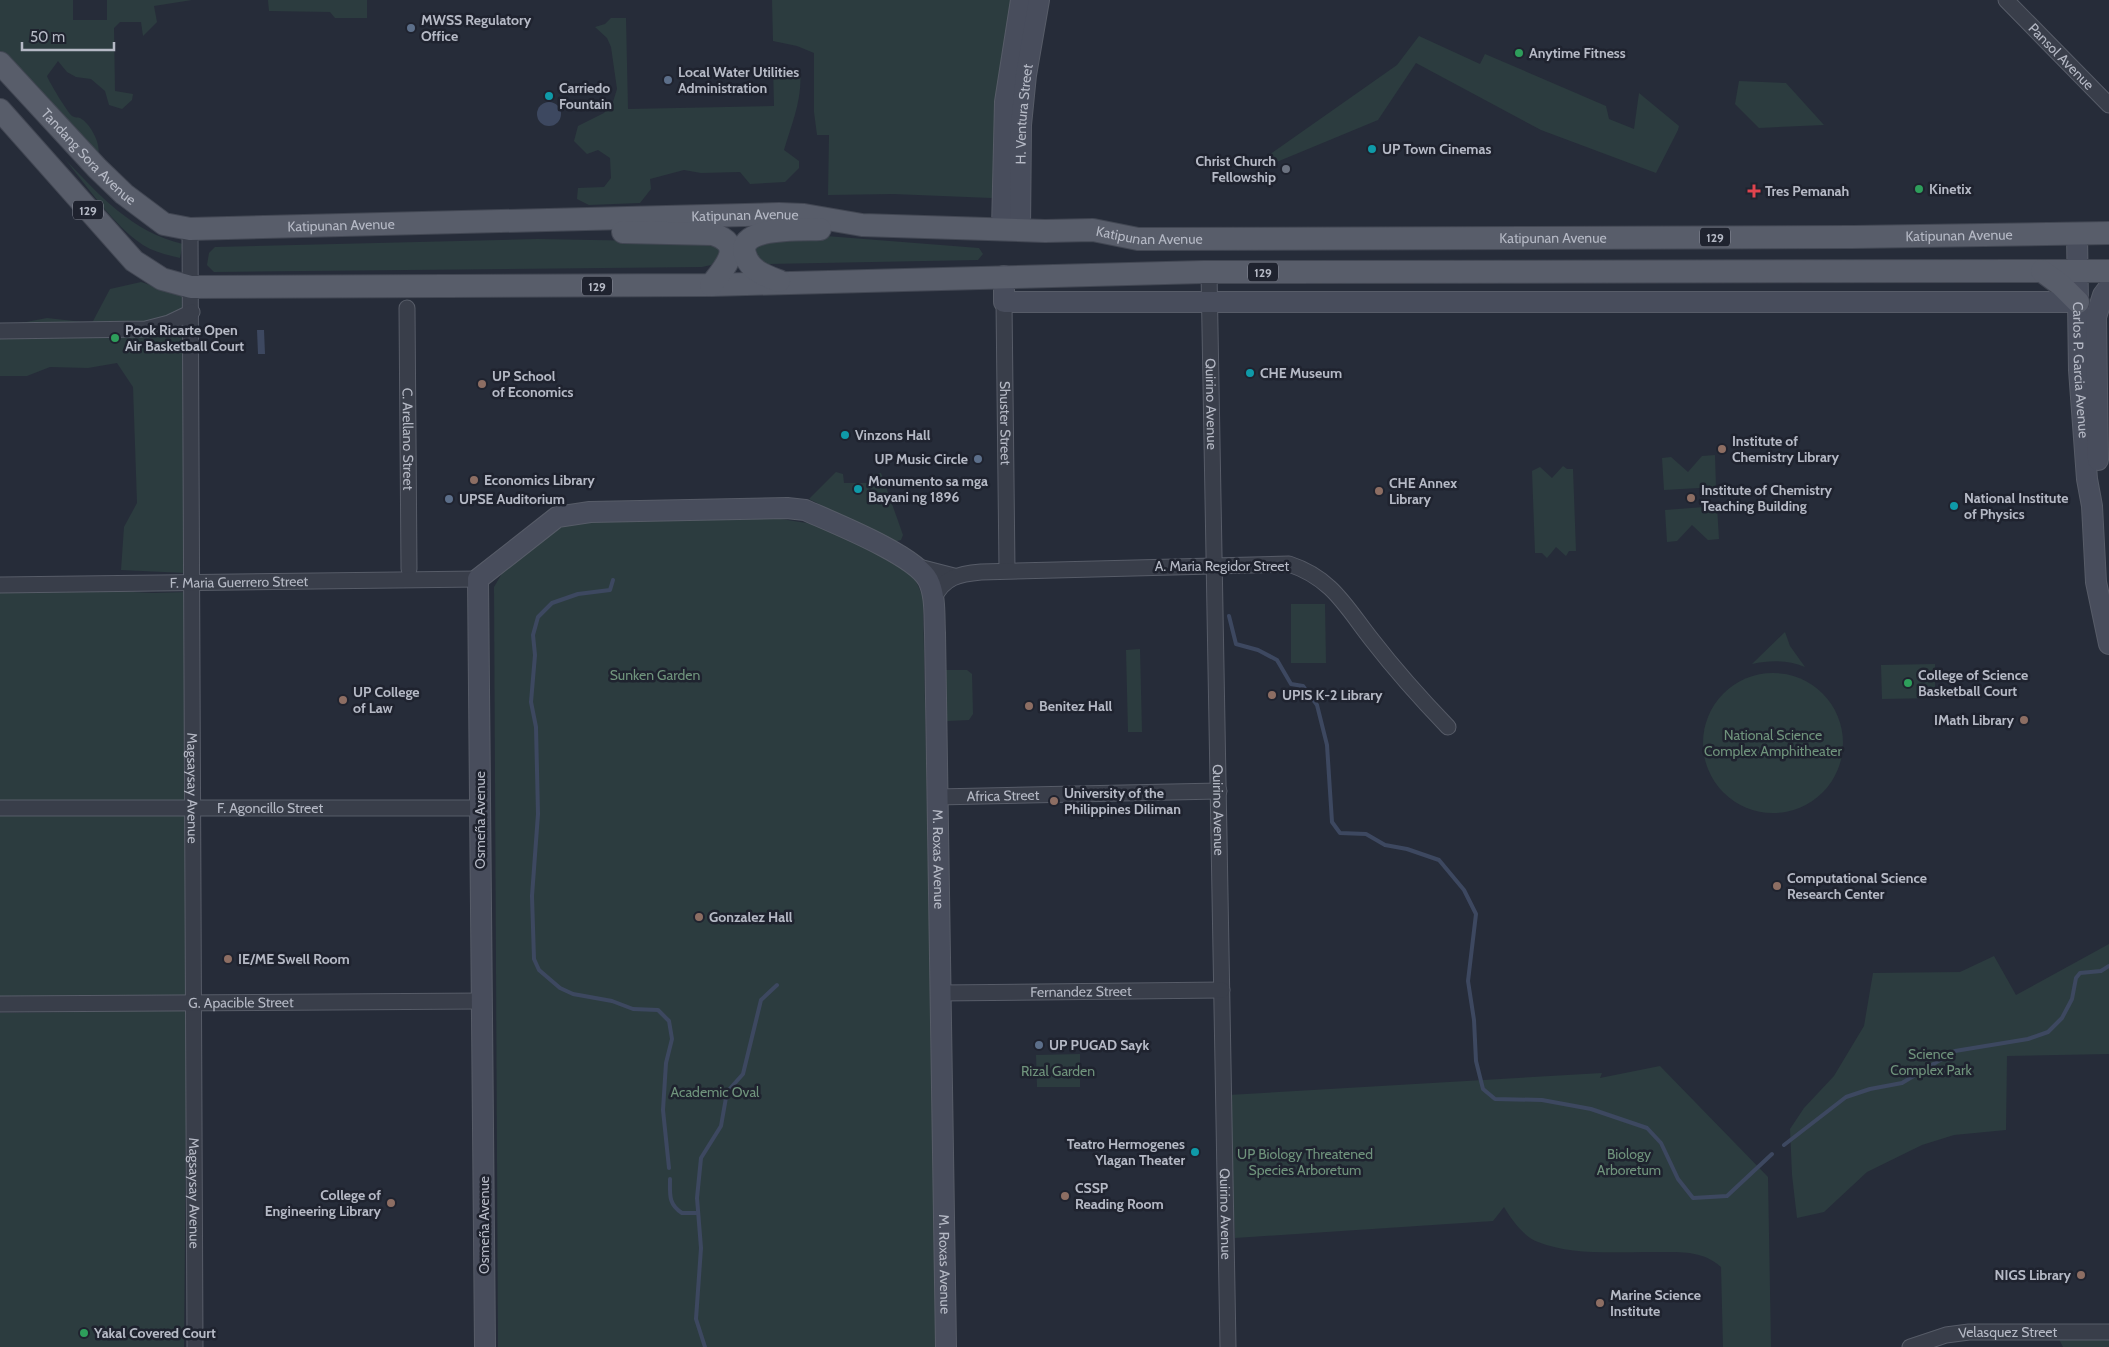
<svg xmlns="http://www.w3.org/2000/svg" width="2109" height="1347" viewBox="0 0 2109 1347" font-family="Cabin,sans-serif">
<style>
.green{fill:#2c3c3f}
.water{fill:#3d4860}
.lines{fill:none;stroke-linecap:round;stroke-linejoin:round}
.stream{stroke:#3d4860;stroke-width:4}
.street-casing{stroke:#575c68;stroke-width:17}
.secondary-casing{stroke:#575c68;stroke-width:22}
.primary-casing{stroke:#424753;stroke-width:24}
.street{stroke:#393e4a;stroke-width:15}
.secondary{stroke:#484d5c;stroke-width:20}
.primary{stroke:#585d6a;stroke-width:22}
.service-dot{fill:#5c6f8a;stroke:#1f232f;stroke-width:2}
.leisure-dot{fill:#2e9e5b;stroke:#1f232f;stroke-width:2}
.culture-dot{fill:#0f9aa8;stroke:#1f232f;stroke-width:2}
.worship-dot{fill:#6b7280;stroke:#1f232f;stroke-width:2}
.health-dot{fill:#e0444e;stroke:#1f232f;stroke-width:2}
.education-dot{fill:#8d6e63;stroke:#1f232f;stroke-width:2}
.labels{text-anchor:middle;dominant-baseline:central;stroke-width:5;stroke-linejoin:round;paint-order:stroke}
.shield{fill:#1f232f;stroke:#888c98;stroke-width:1}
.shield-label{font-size:12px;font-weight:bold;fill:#b5b9c5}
.poi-label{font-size:14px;font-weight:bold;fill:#b5b9c5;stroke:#1f232f;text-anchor:start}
.street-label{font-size:14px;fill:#b5b9c5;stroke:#1f232f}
.park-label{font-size:14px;fill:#6f937c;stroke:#1f232f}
</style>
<rect width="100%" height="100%" fill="#262c39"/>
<g class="green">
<path d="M 0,0 L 73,0 L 73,20 L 107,20 L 107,0 L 192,0 L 154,6 L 157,22 L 143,36 L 141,22 L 120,22 L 114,28 L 115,91 L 133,94 L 132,100 L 122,109 L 109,105 L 105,91 L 91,79 L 76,77 L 67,72 L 58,61 L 47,76 C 49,82 68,113 72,116 C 75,118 78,117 80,118 C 90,123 102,145 98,156 L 0,52 Z"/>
<polygon points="268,0 367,0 367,18 335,18 330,12 269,11"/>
<polygon points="772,0 1016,0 999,194 991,198 893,194 828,195 829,135 817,135 814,112 814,53 797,46 773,41"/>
<path d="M 611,18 L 626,18 L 628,109 L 774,106 L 773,66 L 800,69 C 803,98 792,123 784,150 L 799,161 L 799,168 L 785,182 L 750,184 L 740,172 L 701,173 L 684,170 L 650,179 L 651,189 L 640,203 L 589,205 L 577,199 L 578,188 L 604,187 L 611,178 L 610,158 L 598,150 L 587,154 L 574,141 L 578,126 L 604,113 L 613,102 L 617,89 L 611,47 L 607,38 L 595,27 L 605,24 Z"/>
<polygon points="1419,36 1480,64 1485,54 1606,106 1609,119 1634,129 1639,93 1679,126 1678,130 1656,173 1541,130 1416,63 1378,120 1262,168 1259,162 1397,65"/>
<polygon points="1739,81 1786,83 1824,125 1759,128 1735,104"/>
<path d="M 64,158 C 98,194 133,233 183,244 L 180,258 C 167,255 154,252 143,245 C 113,225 87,186 64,158 Z"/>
<polygon points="826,236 979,248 983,254 978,260 768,264 759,263 753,244"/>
<polygon points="537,239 704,242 719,248 719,257 711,265 702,267 214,272 207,265 209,253 215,247"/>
<polygon points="141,282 186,297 185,573 121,570 124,527 137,503 133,387 117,363 88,368 50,367 27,376 0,376 0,327 47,318 92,323 110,289"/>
<polygon points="1715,455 1716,487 1664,490 1662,458 1671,457 1688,472 1702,456"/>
<polygon points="1563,466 1567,469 1573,469 1576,551 1569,551 1566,556 1556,547 1547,558 1542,553 1535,553 1532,471 1540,467 1552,478"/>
<polygon points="836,472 843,474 844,483 873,483 873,474 881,473 903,535 901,540 894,542 809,499"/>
<polygon points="1717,506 1719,539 1708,540 1692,525 1677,541 1667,542 1665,510"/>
<polygon points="775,518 813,524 899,563 915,579 923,597 937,1347 498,1347 494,587 504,570 559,525 575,520"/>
<polygon points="76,589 153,593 185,592 187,1011 184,1347 0,1347 0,1013 74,1012 0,1012 0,590"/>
<polygon points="1291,604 1325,604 1326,663 1291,663"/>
<path d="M 1785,632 L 1790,646 L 1805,667 C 1787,660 1771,660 1752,664 Z"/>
<polygon points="1140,649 1142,732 1128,732 1126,650"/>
<polygon points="1935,664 1935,698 1882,699 1881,665"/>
<polygon points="946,670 967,670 972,674 973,714 969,720 947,721"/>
<circle cx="1773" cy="743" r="70"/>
<polygon points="2109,944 2109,1054 2007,1056 2006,1130 1954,1135 1922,1145 1867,1172 1824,1212 1797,1218 1792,1175 1790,1129 1804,1108 1834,1076 1864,1026 1873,973 1960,972 1994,956 2016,995"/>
<polygon points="1080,1054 1080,1087 1037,1087 1036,1055"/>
<path d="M 1660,1066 L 1768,1177 L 1771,1347 L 1723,1347 L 1721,1267 C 1704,1252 1686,1252 1664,1252 C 1624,1251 1576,1257 1538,1242 C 1524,1237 1511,1219 1504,1207 L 1493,1221 L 1235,1238 L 1228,1095 L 1602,1073 L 1600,1078 Z"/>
<polygon points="2059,1339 2109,1340 2109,1347 2063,1347"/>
</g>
<g class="water">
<circle cx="549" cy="114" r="12"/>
<polygon points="257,330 264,330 265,354 258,354"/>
</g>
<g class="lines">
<g class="stream">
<polyline points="613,580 610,590 578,594 552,603 538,617 533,635 535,655 531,702 536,727 538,814 532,896 534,959 539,970 560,988 573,994 612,1001 633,1009 658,1010 669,1021 672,1039 666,1063 663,1110 669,1168"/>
<polyline points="1229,616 1236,644 1258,650 1277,660 1291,684 1303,686 1317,705 1327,745 1332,822 1340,833 1366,834 1385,845 1407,849 1439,860 1464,890 1476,914 1468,981 1474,1020 1476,1061 1483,1089 1495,1099 1542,1100 1591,1109 1647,1128 1661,1143 1678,1179 1693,1198 1727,1196 1772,1154"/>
<polyline points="1784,1145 1846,1097 1870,1089 1902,1083 1955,1051 2028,1039 2048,1032 2062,1018 2072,999 2076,978 2080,973 2101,971 2109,966"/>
<path d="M 670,1179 C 670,1194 668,1204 682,1213 L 697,1213"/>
<polyline points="705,1347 696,1319 701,1248 697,1198 701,1158 721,1126 727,1092 743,1074 761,1000 777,985"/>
</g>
<defs>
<g id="street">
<path id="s1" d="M 2006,0 L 2109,105"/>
<path id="s2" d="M 190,229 L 195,1347"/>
<path id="s3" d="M 1209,272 L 1228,1347"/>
<path id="s4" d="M 1004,302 L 1007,570"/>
<path id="s5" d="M 407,308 L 409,569"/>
<polyline points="0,331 146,329 169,323 192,312"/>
<polyline points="915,566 954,576"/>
<path id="s6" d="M 0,585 L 478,579"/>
<path d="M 934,598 C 944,577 959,574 981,572 L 1289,564 C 1332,578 1346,607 1372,640 C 1396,671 1422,700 1448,727"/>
<path id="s7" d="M 937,797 L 1219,791"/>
<path id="s8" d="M 0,808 L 480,808"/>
<path id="s9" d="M 940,993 L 1222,990"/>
<path id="s10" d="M 0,1004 L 482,1001"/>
<path id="s11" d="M 1910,1347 L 1946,1335 L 1969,1332 L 2109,1332"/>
</g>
<g id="secondary">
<polyline points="1002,229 1005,102 1021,0"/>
<path id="s12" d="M 1020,230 L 1021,125 L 1026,75 L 1039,0"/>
<path id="s13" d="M 2077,234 L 2079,370 L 2087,479 L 2092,506 L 2096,582 L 2109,644"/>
<polyline points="1004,276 1004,302 2078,302"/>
<polyline points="2098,460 2096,317 2103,295 2109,287"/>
<path id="s14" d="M 485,1347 L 478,579 L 557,517 L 590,512 L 787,508 L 805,510 C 834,523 915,555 928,580 C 936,596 934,616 935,633 L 946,1347"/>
</g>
<g id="primary">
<path id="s15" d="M 0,63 L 97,168 L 124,194 L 164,224 L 190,229 L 779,214 L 804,215 L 862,225 L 1045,231 L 1093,230 L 1138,239 L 1853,237 L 2109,233"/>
<polyline points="0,110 134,261 162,279 191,287 711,285 1203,272 2109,271"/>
<path d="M 623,232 L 713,234 C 746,245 725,267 711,285"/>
<polyline points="2042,271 2061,285 2078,302"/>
<path d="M 779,281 C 766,276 751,271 746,257 C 732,225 804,230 820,229"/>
</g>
</defs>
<use href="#street" class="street-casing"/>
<use href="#secondary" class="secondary-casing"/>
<use href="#primary" class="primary-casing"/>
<use href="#street" class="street"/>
<use href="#secondary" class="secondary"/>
<use href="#primary" class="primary"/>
</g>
<g class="service-dot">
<circle cx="411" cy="28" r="5"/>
<circle cx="668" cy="80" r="5"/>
<circle cx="978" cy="459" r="5"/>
<circle cx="449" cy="499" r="5"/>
<circle cx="1039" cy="1045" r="5"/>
</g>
<g class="leisure-dot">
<circle cx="1519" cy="53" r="5"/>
<circle cx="1919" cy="189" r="5"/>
<circle cx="115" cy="338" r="5"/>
<circle cx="1908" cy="683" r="5"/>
<circle cx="84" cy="1333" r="5"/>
</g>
<g class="culture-dot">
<circle cx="549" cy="96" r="5"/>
<circle cx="1372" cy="149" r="5"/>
<circle cx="1250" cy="373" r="5"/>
<circle cx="845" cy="435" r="5"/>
<circle cx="858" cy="489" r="5"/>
<circle cx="1954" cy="506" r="5"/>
<circle cx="1195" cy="1152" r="5"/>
</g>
<circle class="worship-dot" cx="1286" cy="169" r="5"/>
<path class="health-dot" d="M1751.5 183.5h5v5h5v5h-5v5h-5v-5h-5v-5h5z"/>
<g class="education-dot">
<circle cx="482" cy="384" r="5"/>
<circle cx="1722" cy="449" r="5"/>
<circle cx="474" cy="480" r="5"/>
<circle cx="1379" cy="491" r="5"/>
<circle cx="1691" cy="498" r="5"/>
<circle cx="1272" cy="695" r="5"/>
<circle cx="343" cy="700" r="5"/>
<circle cx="1029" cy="706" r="5"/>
<circle cx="2024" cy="720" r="5"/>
<circle cx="1054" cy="801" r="5"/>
<circle cx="1777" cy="886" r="5"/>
<circle cx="699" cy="917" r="5"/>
<circle cx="228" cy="959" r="5"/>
<circle cx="1065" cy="1196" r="5"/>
<circle cx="391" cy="1203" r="5"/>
<circle cx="2081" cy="1275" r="5"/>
<circle cx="1600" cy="1303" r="5"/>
</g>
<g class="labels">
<g class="shield">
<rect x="73" y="200.5" width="30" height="19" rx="4"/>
<rect x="1700" y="227.5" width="30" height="19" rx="4"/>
<rect x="1248" y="262.5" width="30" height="19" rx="4"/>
<rect x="582" y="276.5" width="30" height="19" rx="4"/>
</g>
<g class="shield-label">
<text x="88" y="210">129</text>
<text x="1715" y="237">129</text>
<text x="1263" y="272">129</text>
<text x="597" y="286">129</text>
</g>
<g class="poi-label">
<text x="421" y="20">MWSS Regulatory<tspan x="421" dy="16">Office</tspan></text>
<text x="1529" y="53">Anytime Fitness</text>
<text x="678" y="72">Local Water Utilities<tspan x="678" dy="16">Administration</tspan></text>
<text x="559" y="88">Carriedo<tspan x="559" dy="16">Fountain</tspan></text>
<text x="1382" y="149">UP Town Cinemas</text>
<text x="1276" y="161" text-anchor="end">Christ Church<tspan x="1276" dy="16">Fellowship</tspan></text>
<text x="1929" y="189">Kinetix</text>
<text x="1765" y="191">Tres Pemanah</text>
<text x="125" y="330">Pook Ricarte Open<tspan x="125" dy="16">Air Basketball Court</tspan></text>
<text x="1260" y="373">CHE Museum</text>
<text x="492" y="376">UP School<tspan x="492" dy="16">of Economics</tspan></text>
<text x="855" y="435">Vinzons Hall</text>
<text x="1732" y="441">Institute of<tspan x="1732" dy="16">Chemistry Library</tspan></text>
<text x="968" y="459" text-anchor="end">UP Music Circle</text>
<text x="484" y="480">Economics Library</text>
<text x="868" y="481">Monumento sa mga<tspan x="868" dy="16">Bayani ng 1896</tspan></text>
<text x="1389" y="483">CHE Annex<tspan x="1389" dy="16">Library</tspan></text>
<text x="1701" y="490">Institute of Chemistry<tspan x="1701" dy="16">Teaching Building</tspan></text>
<text x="1964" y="498">National Institute<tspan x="1964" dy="16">of Physics</tspan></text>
<text x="459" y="499">UPSE Auditorium</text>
<text x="1918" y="675">College of Science<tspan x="1918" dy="16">Basketball Court</tspan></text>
<text x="353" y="692">UP College<tspan x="353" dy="16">of Law</tspan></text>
<text x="1282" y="695">UPIS K-2 Library</text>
<text x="1039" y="706">Benitez Hall</text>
<text x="2014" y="720" text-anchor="end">IMath Library</text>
<text x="1064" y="793">University of the<tspan x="1064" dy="16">Philippines Diliman</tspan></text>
<text x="1787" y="878">Computational Science<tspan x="1787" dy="16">Research Center</tspan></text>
<text x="709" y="917">Gonzalez Hall</text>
<text x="238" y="959">IE/ME Swell Room</text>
<text x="1049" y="1045">UP PUGAD Sayk</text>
<text x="1185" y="1144" text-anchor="end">Teatro Hermogenes<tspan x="1185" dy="16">Ylagan Theater</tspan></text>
<text x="1075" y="1188">CSSP<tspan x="1075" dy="16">Reading Room</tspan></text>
<text x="381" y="1195" text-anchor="end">College of<tspan x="381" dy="16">Engineering Library</tspan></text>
<text x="2071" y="1275" text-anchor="end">NIGS Library</text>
<text x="1610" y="1295">Marine Science<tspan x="1610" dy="16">Institute</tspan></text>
<text x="94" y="1333">Yakal Covered Court</text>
</g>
<g class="street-label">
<text stroke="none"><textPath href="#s1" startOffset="79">Pansol Avenue</textPath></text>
<text stroke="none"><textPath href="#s12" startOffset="116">H. Ventura Street</textPath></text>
<text stroke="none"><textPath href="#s15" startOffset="129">Tandang Sora Avenue</textPath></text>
<text stroke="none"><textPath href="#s15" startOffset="812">Katipunan Avenue</textPath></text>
<text stroke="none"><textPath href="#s15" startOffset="408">Katipunan Avenue</textPath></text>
<text stroke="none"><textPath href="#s15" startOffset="1218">Katipunan Avenue</textPath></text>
<text stroke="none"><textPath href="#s15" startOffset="2028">Katipunan Avenue</textPath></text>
<text stroke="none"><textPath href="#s15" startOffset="1622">Katipunan Avenue</textPath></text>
<text stroke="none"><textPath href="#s13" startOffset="136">Carlos P. Garcia Avenue</textPath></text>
<text stroke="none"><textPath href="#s3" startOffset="132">Quirino Avenue</textPath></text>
<text stroke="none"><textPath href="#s4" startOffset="121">Shuster Street</textPath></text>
<text stroke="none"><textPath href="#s5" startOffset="131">C. Arellano Street</textPath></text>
<text x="1222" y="566">A. Maria Regidor Street</text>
<text stroke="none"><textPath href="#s6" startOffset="239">F. Maria Guerrero Street</textPath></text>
<text stroke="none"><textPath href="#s2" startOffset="559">Magsaysay Avenue</textPath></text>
<text stroke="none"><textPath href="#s7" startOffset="66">Africa Street</textPath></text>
<text stroke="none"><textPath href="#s8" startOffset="270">F. Agoncillo Street</textPath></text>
<text stroke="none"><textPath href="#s3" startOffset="538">Quirino Avenue</textPath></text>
<text transform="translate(480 820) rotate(-90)">Osmeña Avenue</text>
<text stroke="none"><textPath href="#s14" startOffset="1540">M. Roxas Avenue</textPath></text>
<text stroke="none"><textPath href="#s9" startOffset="141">Fernandez Street</textPath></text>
<text stroke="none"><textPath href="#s10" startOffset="241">G. Apacible Street</textPath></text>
<text stroke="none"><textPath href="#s2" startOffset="964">Magsaysay Avenue</textPath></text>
<text stroke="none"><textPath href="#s3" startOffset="942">Quirino Avenue</textPath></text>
<text transform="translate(484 1225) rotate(-90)">Osmeña Avenue</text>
<text stroke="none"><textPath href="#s14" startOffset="1945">M. Roxas Avenue</textPath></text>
<text stroke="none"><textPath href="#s11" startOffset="100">Velasquez Street</textPath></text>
</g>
<g class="park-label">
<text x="655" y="675">Sunken Garden</text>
<text x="1773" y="735">National Science<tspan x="1773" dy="16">Complex Amphitheater</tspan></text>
<text x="1931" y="1054">Science<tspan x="1931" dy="16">Complex Park</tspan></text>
<text x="1058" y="1071">Rizal Garden</text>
<text x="715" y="1092">Academic Oval</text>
<text x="1305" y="1154">UP Biology Threatened<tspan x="1305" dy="16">Species Arboretum</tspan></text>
<text x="1629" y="1154">Biology<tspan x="1629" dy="16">Arboretum</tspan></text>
</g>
</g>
<path d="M22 42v8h92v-8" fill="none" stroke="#b5b9c5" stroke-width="2.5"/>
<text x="30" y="42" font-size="15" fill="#b5b9c5" stroke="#1f232f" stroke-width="4" paint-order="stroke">50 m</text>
</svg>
